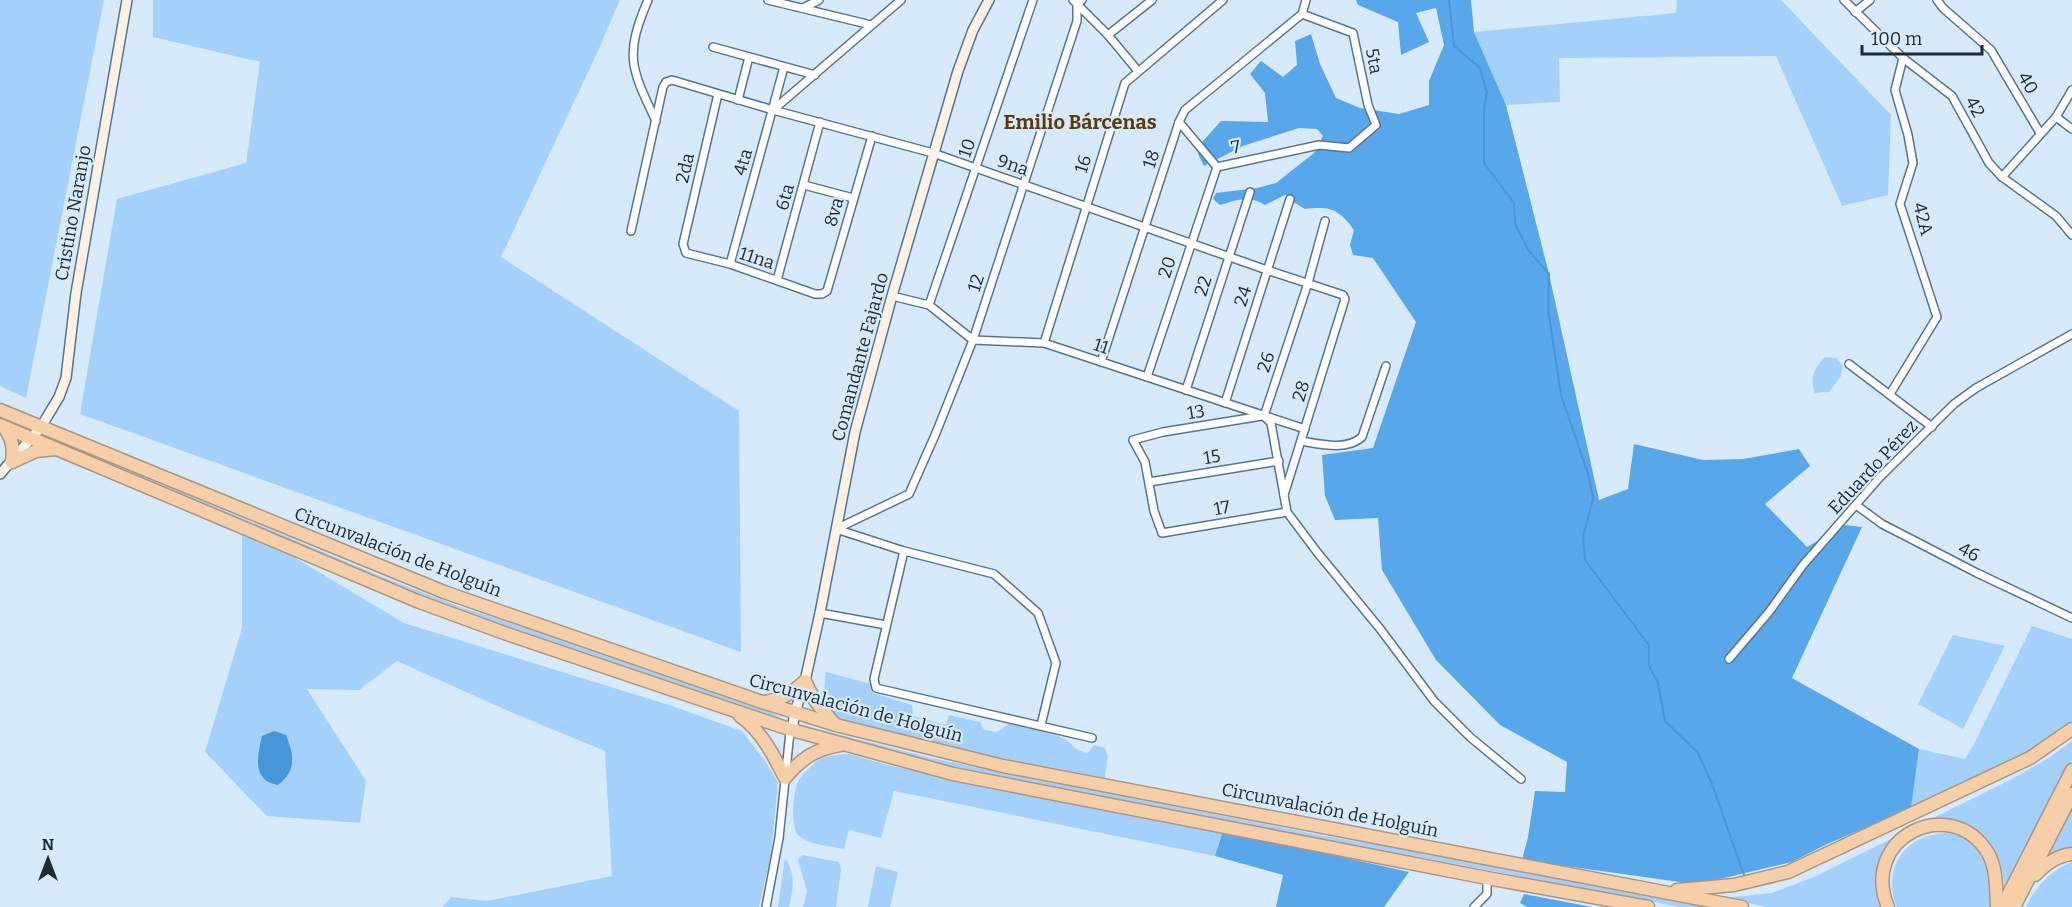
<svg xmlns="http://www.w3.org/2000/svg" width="2072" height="907" viewBox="0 0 2072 907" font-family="Bitter,serif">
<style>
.green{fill:#a3d1fb}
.forest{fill:#58a7eb}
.water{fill:#4796d9}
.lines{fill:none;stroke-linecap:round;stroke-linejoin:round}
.stream{stroke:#4796d9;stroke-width:2}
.street-casing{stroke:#587590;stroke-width:10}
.secondary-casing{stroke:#587590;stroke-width:12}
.highway-casing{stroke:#aa9581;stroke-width:15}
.street{stroke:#fff;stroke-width:7}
.secondary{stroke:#fcf1e5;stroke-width:9}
.highway{stroke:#f6cfa9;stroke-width:12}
.labels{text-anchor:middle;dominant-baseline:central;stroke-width:4.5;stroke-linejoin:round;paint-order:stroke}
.street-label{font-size:18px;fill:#1e2a36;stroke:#d6eafc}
.neighbourhood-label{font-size:20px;font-weight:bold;fill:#5f3907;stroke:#d6eafc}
</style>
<rect width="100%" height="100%" fill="#d6eafc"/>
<g class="green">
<polygon points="0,0 104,0 26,398 0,386"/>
<polygon points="153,0 620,0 598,51 501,257 739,411 741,652 80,414 117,199 246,163 260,62 153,37"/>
<polygon points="1677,0 1781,0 1891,115 1888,195 1842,206 1776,56 1559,58 1560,102 1506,105 1474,32 1676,13"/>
<path d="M 1825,357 L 1836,358 L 1843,366 L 1841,376 L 1829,392 L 1815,393 C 1809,377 1814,369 1825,357 Z"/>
<polygon points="65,443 380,576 463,608 522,626 771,712 785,720 781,722 537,637 460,613 63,447 62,444"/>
<polygon points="242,526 404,623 669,705 742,731 765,761 778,783 771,855 759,907 442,907 451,897 487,901 612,876 605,751 513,713 397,661 359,690 307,689 366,781 360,823 267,816 205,752 242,628"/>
<polygon points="2032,626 2072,639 2072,721 2026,755 1911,808 1919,749 1965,759 1975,742"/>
<polygon points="1953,635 2005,646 1963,729 1918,704"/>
<path d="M 826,672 L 871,684 L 873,693 L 912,705 L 913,716 L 946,725 L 949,715 L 980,722 L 984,730 L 997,732 L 1009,724 C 1025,728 1045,730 1061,737 C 1074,743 1072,750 1088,753 L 1094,745 L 1105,748 L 1108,756 L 1104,782 C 1046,769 989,757 932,745 C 908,740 857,731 838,718 C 823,707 823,689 826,672 Z"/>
<polygon points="802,725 931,758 1325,836 1402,849 1703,907 1680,907 1011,779 903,756 801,727"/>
<path d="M 2072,741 L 2072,760 L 2004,890 C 2006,868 1995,851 1981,837 L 1922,826 L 1884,860 L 1886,907 L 1766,907 L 1724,898 L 1772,893 L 1814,877 L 2010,780 L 2047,759 Z"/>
<path d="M 849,754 L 891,766 L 1223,831 L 1215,856 L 894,791 L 881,838 L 849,830 L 844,849 C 831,846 809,845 799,836 C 790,828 793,792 798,782 C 800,776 812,765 817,761 C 826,755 838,755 849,754 Z"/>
<polygon points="2072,807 2072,851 2042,865"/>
<path d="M 1945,833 C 1963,835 1979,843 1988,860 C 1992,868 1992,892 1993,903 L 1991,907 L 1897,907 C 1882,869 1904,835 1945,833 Z"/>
<polygon points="802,855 839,862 841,870 836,907 803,907 807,891 798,860"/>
<path d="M 785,858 C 796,874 793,890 789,907 L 778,907 Z"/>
<path d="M 2072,862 L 2072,907 L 2026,907 C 2036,886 2050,871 2072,862 Z"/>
<polygon points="876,866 898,872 890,907 868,907"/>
</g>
<g class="forest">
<path d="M 1356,0 L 1471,0 L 1474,32 L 1506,105 L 1549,274 L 1599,500 L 1628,489 L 1634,444 L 1703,460 L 1743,459 L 1799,449 L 1810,466 L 1765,504 L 1807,547 L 1845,525 L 1862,527 L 1792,678 L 1919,749 L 1911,808 L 1825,845 L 1792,862 L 1720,879 L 1687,883 L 1522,860 L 1528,837 L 1535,791 L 1565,792 L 1567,762 L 1500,725 L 1436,660 L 1382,570 L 1378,518 L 1335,520 L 1325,496 L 1322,455 L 1373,448 L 1416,322 L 1373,258 L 1353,255 L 1350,245 L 1354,230 C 1339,209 1330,206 1305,209 L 1293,202 L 1292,195 L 1285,195 L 1265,205 C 1249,195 1236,200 1220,205 L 1213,199 L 1216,193 L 1257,188 L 1276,183 L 1314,153 L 1323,136 L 1317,129 L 1299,128 L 1243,146 L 1204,166 L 1198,154 L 1203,141 L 1221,121 L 1268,122 L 1265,93 L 1250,74 L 1261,61 L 1283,77 L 1297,65 L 1295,41 L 1311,34 L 1320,64 L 1336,98 L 1360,108 L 1399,114 L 1429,105 L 1429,81 L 1444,45 L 1436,8 L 1416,13 L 1429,42 L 1401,55 L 1398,22 L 1358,5 Z"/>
<polygon points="1223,831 1409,872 1384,907 1276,907 1283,875 1215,856"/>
<polygon points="1524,894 1592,907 1527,907 1520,903"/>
</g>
<path class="water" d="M 274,731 L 286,735 C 294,756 297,770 278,785 C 252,781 257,756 262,736 Z"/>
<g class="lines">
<polyline class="stream" points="1449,0 1454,46 1480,68 1487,93 1484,108 1484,163 1514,203 1515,224 1529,251 1549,274 1548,308 1561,395 1589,477 1593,499 1583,537 1585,560 1649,645 1649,666 1658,683 1665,721 1698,753 1712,784 1744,875"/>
<defs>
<g id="street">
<path d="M 648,0 C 624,56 631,68 656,121"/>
<polyline points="768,0 871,25"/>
<polyline points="1073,0 1108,35 1138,71"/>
<polyline points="1844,0 1903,58 1952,96 1989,163 2002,177 2056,216 2072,235"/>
<polyline points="1937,0 1943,8 1991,50 2040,133"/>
<polyline points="803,8 819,0"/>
<polyline points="1855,12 1870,0"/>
<polyline points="1302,14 1306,0"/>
<polyline points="1108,35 1152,0"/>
<polyline points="713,47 815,75"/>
<polyline points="718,94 683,244 686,253 730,264 815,294 822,294 827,291 872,136"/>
<polyline points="738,100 749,57"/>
<polyline points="773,110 901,0"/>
<polyline points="2056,117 2072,129"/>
<polyline points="1179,122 1217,167"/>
<polyline points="1217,167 1319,145 1349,148 1376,125 1368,105 1353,33 1302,14"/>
<polyline points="2002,177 2056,117 2072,90"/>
<polyline points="804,185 853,198"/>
<polyline points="631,231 663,87 666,82 672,80 773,110 933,153 1267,270 1343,295 1345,299 1284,495"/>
<polyline points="730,264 784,67"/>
<polyline points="777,280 820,122"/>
<polyline points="892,296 929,305 973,340 1044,343 1305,429"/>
<polyline points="929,305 1033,0"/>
<polyline points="1044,343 1125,83 1223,0"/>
<polyline points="1101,362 1179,122 1185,110 1302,14"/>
<polyline points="1849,364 1932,427"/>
<polyline points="1147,377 1217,167"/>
<polyline points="1186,390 1250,192"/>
<polyline points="1890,394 1937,317 1900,204 1913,163 1908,135 1895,90 1903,58"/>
<polyline points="1225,403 1290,199"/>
<polyline points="1262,416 1163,432 1133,440 1145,462 1154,511 1162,533 1287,512"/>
<polyline points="1264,416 1271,423 1287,512 1317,552 1381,630 1434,701 1470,737 1521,779"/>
<polyline points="1264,416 1308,283 1325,221"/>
<path d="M 1301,441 C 1320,444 1347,451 1362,437 L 1386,366"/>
<polyline points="1149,482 1279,461"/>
<polyline points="1856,505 1882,524 1977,573 2072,618"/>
<polyline points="836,529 909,494 936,433 973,340 1077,21 1077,4 1082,0"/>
<polyline points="836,529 904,551 994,574 1038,613 1056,663 1041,725"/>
<polyline points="904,551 874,679 876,688 1092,738"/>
<polyline points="820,613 886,625"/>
<polyline points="1729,659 1769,612 1803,565 1880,477 1954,404 1976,388 2072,334"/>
<polyline points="766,907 779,838 790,732 792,730"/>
<polyline points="1474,907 1487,894 1487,878"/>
</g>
<g id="secondary">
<polyline points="0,474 41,427 59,397 66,378 76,293 127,0"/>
<polyline points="792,730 795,712 805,681 820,613 855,432 892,296 958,71 973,30 989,0"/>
</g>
<g id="highway">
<polyline points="0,410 444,592 762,702 836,725 1003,766 1742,907"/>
<polyline points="0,425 417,601 507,634 792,730 953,774 1487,878 1648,907"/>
<path d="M 4,427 C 12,439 14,446 12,462"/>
<polyline points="12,462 36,451 56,449"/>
<path d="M 765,702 C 783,699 792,693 805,681 C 812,699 822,710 835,724"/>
<path d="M 740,716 C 761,730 774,756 785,778 C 801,759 815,749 840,745"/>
<path d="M 2035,875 C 2046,864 2056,856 2072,854"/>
<polyline points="1677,890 1734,885 1788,872 2030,758 2072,729"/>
<path d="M 1888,907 C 1859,837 1951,793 1988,853 C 1997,869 1996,889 1997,907"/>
<polyline points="2002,907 2072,770"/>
<polyline points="2014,907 2072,794"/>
</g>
</defs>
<use href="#street" class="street-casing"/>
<use href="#secondary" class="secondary-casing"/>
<use href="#highway" class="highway-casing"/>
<use href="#street" class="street"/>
<use href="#secondary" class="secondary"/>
<use href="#highway" class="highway"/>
</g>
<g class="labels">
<g class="street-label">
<text transform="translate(1374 61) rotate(79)">5ta</text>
<text transform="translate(2028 83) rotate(60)">40</text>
<text transform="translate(1975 107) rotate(61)">42</text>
<text transform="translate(1236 147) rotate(-12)">7</text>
<text transform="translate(967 148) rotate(-71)">10</text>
<text transform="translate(1151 159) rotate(-72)">18</text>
<text transform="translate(743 162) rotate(-74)">4ta</text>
<text transform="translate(1083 164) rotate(-72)">16</text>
<text transform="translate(1013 165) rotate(19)">9na</text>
<text transform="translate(685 168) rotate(-77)">2da</text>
<text transform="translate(785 197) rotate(-75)">6ta</text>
<text transform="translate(834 212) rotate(-74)">8va</text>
<text transform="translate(73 213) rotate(-80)">Cristino Naranjo</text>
<text transform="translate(1923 219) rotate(75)">42A</text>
<text transform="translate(757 258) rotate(18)">11na</text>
<text transform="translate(1167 267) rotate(-72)">20</text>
<text transform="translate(976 283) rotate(-72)">12</text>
<text transform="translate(1203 286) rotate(-72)">22</text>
<text transform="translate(1243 296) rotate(-72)">24</text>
<text transform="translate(1101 346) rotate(18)">11</text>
<text transform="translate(860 357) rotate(-75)">Comandante Fajardo</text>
<text transform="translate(1266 362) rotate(-72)">26</text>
<text transform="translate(1301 391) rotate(-73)">28</text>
<text transform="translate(1196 412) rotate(-9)">13</text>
<text transform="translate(1212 457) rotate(-9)">15</text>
<text transform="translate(1873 467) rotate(-47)">Eduardo Pérez</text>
<text transform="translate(1222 508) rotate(-10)">17</text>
<text transform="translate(398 552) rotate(21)">Circunvalación de Holguín</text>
<text transform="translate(1969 552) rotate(27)">46</text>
<text transform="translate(856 708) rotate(15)">Circunvalación de Holguín</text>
<text transform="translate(1330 810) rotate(11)">Circunvalación de Holguín</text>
</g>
<g class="neighbourhood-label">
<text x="1080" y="122">Emilio Bárcenas</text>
</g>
</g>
<g transform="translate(48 859)" stroke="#d6eafc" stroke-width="4.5" paint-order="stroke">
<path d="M0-4.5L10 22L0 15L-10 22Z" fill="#1e2a36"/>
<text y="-9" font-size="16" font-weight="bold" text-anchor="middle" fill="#1e2a36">N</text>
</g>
<path d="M1862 45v9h120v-9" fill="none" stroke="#1e2a36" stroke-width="3"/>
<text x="1871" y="45" font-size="18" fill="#1e2a36" stroke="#d6eafc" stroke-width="4.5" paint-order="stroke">100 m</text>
</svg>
